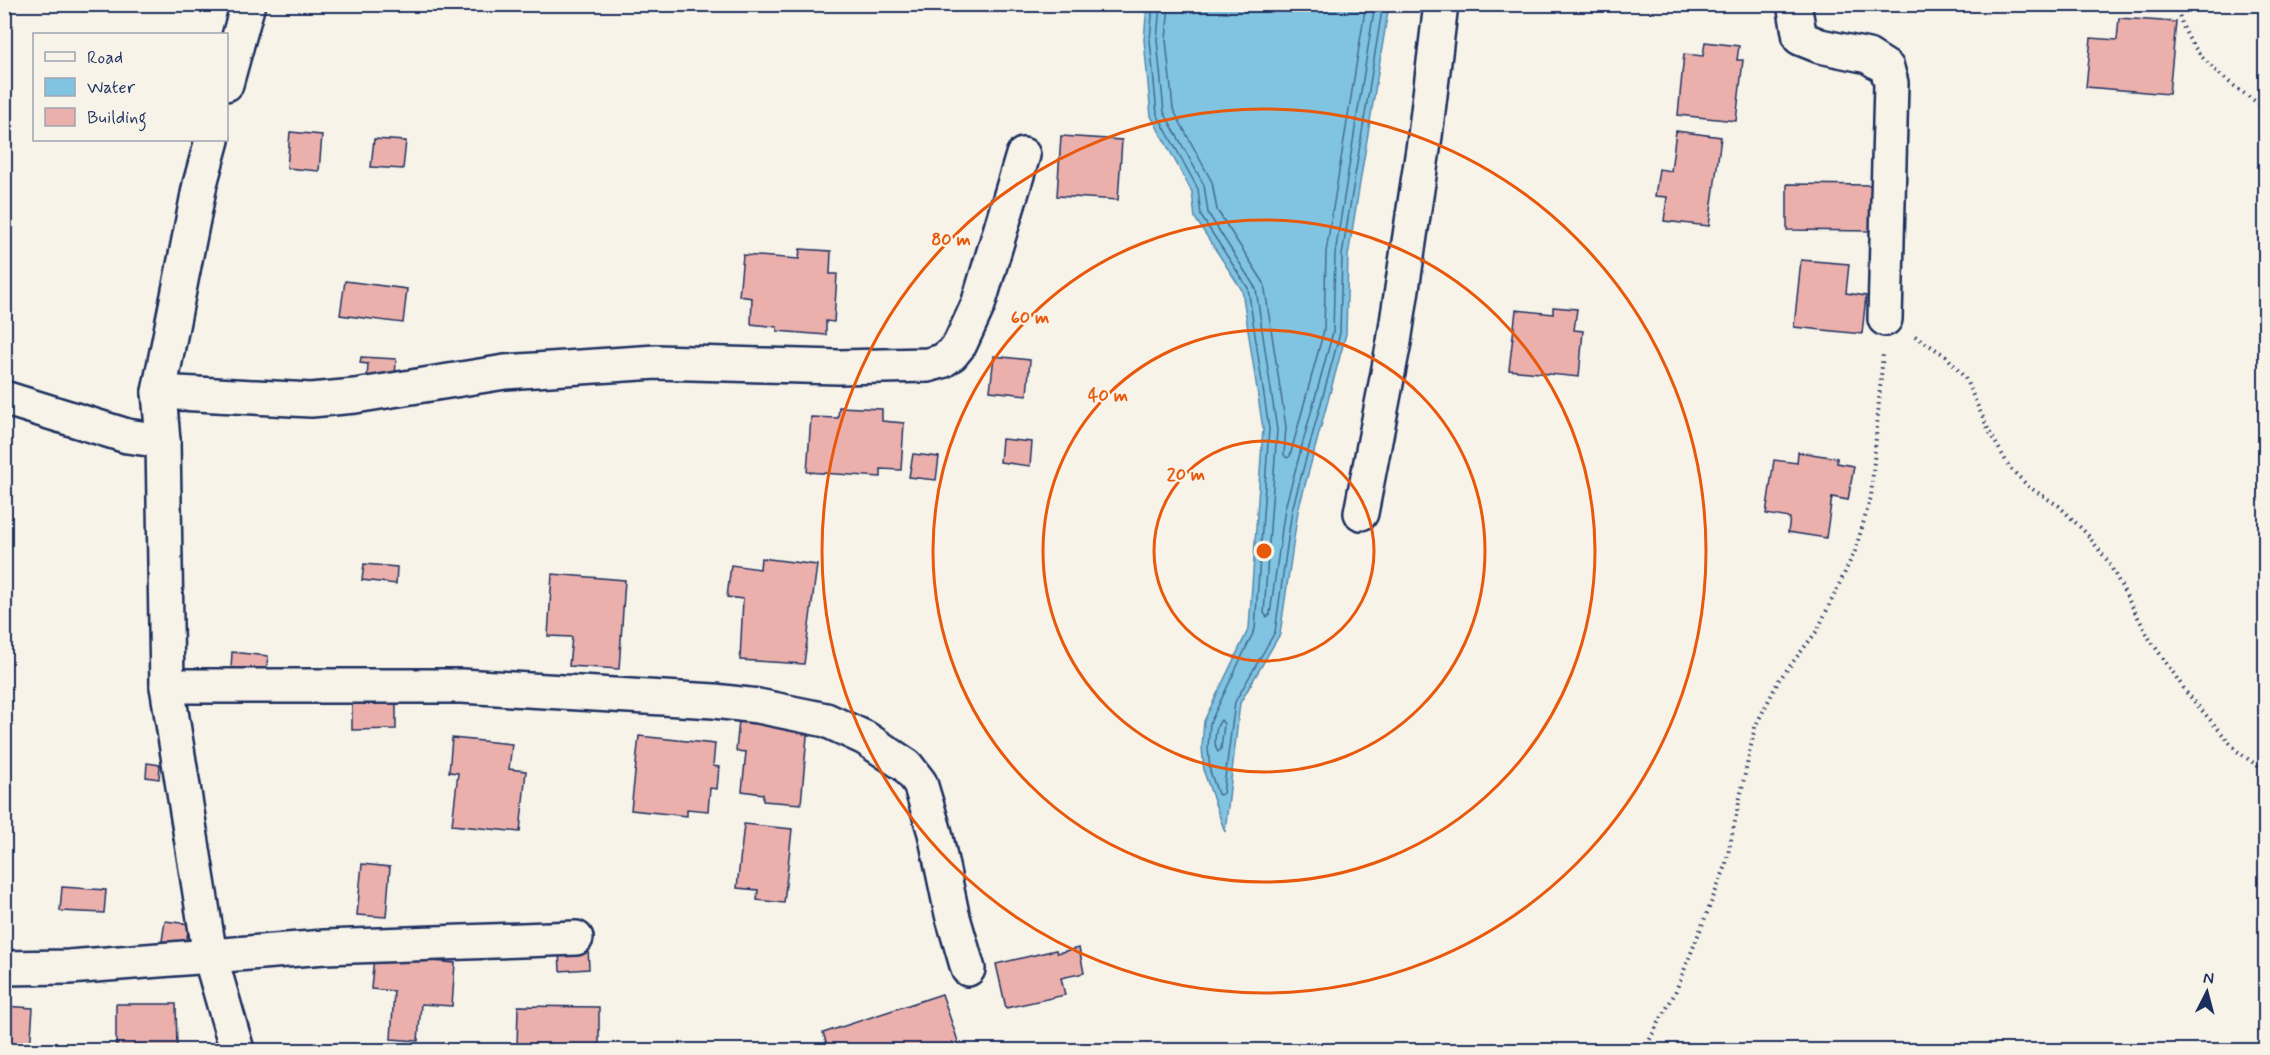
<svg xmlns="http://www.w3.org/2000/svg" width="2270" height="1055" viewBox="0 0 2270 1055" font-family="Mynerve,sans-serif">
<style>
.water{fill:#80c4e1;stroke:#5888ad;stroke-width:1.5}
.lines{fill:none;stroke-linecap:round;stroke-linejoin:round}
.shore{stroke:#436b92;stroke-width:1.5}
.building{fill:#ebb0ac;stroke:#1b2f5e;stroke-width:1.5}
.minor-casing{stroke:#1b2f5e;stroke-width:38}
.tertiary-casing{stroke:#1b2f5e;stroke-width:38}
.path{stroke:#1b2f5e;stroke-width:4;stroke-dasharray:1.5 4.5;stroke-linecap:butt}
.minor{stroke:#f7f3e8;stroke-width:33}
.tertiary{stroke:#f7f3e8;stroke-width:33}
.ring{fill:none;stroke:#e8590c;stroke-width:3}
.centre{fill:#e8590c;stroke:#f7f3e8;stroke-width:3}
.ring-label{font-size:18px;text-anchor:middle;font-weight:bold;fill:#e8590c;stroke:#f7f3e8;stroke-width:4.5;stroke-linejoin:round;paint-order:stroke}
</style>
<rect width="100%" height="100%" fill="#f7f3e8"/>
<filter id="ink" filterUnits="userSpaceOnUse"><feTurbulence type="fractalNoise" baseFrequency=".0167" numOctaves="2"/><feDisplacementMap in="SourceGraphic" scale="12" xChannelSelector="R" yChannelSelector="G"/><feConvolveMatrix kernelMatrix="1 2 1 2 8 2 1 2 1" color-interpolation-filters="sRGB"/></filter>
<g filter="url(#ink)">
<polygon class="water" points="1147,5 1389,5 1348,256 1346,334 1298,511 1280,634 1240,703 1225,832 1204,772 1202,747 1204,721 1249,628 1263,429 1242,290 1195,218 1192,192 1151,116 1144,40"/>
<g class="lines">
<g class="shore">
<polyline points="1153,4 1150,40 1157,114 1198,189 1201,216 1248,288 1269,429 1255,629 1210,723 1208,747 1210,771 1218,794 1220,795 1223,793 1235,702 1275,632 1292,510 1340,333 1342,255 1383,4"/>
<polyline points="1160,4 1157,40 1164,112 1204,185 1208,213 1256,289 1277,430 1264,613 1267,617 1270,614 1285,508 1333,332 1335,254 1375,4"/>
<polyline points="1169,4 1166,40 1173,109 1212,182 1217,210 1264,283 1286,427 1284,455 1287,458 1290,456 1324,330 1326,252 1366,4"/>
<path d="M 1221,720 L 1224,724 L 1221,749 L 1218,752 C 1213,745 1215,727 1221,720 Z"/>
</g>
</g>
<g class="building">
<polygon points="2119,18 2176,22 2169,94 2086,87 2091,38 2117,40"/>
<polygon points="1705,42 1739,46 1737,60 1743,60 1736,121 1678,115 1684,54 1703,56"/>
<polygon points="1676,131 1721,137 1709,226 1664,221 1667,197 1655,196 1659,169 1671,171"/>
<polygon points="290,132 322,135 319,171 287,168"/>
<polygon points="1061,136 1122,140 1118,200 1057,196"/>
<polygon points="374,139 406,141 403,169 371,167"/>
<polygon points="1787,184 1873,185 1872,231 1787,230"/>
<polygon points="800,249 831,251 830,274 837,274 834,322 826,321 826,335 777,331 777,327 751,324 752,298 739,296 743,255 799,259"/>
<polygon points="1801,260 1849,264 1846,293 1866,296 1862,334 1794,327"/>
<polygon points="345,281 407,289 403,323 340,315"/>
<polygon points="1553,307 1577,309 1574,330 1583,331 1579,377 1509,370 1516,310 1553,314"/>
<polygon points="994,356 1030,360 1027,395 990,391"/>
<polygon points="361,357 396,359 395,381 367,379 368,364 360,363"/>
<polygon points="839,407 882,409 882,421 904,423 901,470 881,469 881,477 807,472 811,417 838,418"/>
<polygon points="1002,439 1032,442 1030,466 1000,462"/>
<polygon points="1798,452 1837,458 1837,463 1854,466 1848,500 1832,497 1826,538 1788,532 1790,518 1766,514 1774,460 1797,463"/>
<polygon points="913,454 939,457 936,480 909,477"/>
<polygon points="761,558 817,565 804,664 740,660 743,599 727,597 731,565 760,569"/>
<polygon points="364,564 397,567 396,584 362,580"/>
<polygon points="552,574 625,580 619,669 569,666 572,637 548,636"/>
<polygon points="232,652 268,656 266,673 231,669"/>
<polygon points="396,703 396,729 352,730 352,704"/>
<polygon points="739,720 808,725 801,804 763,801 763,794 742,791 746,752 736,751"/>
<polygon points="639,736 715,744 713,766 719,767 717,789 710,788 708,811 687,809 687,816 631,810"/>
<polygon points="452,738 512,744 509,769 526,771 520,832 452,825 458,773 449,772"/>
<polygon points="147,763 160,765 159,779 146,777"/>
<polygon points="744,824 792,829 784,903 757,900 758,890 737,888"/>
<polygon points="362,864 390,867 386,917 357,915"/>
<polygon points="62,887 106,890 104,913 60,911"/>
<polygon points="165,921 189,924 186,944 162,941"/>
<polygon points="588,947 589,969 560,971 559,949"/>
<polygon points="1079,948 1084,973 1061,978 1065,995 1006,1008 996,964 1056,950 1057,953"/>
<polygon points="374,956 455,963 452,1006 421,1004 418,1041 391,1039 394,991 371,989"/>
<polygon points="942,994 961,1050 829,1050 823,1033"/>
<polygon points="116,1004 176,1004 177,1050 116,1050"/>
<polygon points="4,1006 33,1008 30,1050 4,1050"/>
<polygon points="518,1006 599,1007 599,1050 517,1050"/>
</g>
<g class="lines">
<defs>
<g id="minor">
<polyline points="1794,4 1800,38 1820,46 1868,56 1887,68 1891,83 1885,319"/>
<polyline points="159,392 311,400 355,396 505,372 656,362 839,367 928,365 942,361 952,354 960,344 978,305 1023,155"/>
<polyline points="4,398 127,436 163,441"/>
<polyline points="1361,513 1394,342 1425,136 1441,4"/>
<polyline points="167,686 461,686 714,701 758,706 826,720 865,738 907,766 920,783 935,833 952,914 968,969"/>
<polyline points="4,968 69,967 325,947 576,938"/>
</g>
<g id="tertiary">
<polyline points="226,84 248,4"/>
<polyline points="212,140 200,184 159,392 163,441 167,686 210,956 237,1050"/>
</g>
</defs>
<use href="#minor" class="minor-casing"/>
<use href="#tertiary" class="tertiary-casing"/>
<g class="path">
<path d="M 2177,4 C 2184,54 2228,82 2266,109"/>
<polyline points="1915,336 1946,356 1965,378 1989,431 2010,468 2029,487 2059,506 2087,534 2109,563 2149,638 2187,693 2237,751 2266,772"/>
<polyline points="1644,1050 1675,993 1725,868 1755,727 1779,680 1817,631 1855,551 1871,497 1883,353"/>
</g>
<use href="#minor" class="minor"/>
<use href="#tertiary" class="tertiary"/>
</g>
</g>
<g class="ring">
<circle cx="1264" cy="551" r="110"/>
<circle cx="1264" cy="551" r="221"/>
<circle cx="1264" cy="551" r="331"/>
<circle cx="1264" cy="551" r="442"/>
</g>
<circle cx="1264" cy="551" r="9" class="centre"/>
<g class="ring-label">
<text x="951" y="245">80 m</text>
<text x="1030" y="323">60 m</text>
<text x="1108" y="401">40 m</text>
<text x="1186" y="480">20 m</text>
</g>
<rect width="2270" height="1055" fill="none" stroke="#f7f3e8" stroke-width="24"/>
<rect x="12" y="12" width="2246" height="1031" fill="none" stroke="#1b2f5e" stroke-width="2" filter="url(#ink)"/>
<rect x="33" y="33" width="195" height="108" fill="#f7f3e8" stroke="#9fa5b1" stroke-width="1.5"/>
<rect x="45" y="52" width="30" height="9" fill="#f7f3e8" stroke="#9fa5b1" stroke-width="1.5"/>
<text x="87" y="63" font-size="18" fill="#1b2f5e">Road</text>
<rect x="45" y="78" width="30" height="18" fill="#80c4e1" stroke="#9fa5b1" stroke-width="1.5"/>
<text x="87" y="93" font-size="18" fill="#1b2f5e">Water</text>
<rect x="45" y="108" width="30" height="18" fill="#ebb0ac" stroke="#9fa5b1" stroke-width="1.5"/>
<text x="87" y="123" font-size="18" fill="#1b2f5e">Building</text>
<g transform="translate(2207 992) rotate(6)" stroke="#f7f3e8" stroke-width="4.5" paint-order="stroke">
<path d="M0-4.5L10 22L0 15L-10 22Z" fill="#1b2f5e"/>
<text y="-9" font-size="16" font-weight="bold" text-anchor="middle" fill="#1b2f5e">N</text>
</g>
</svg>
